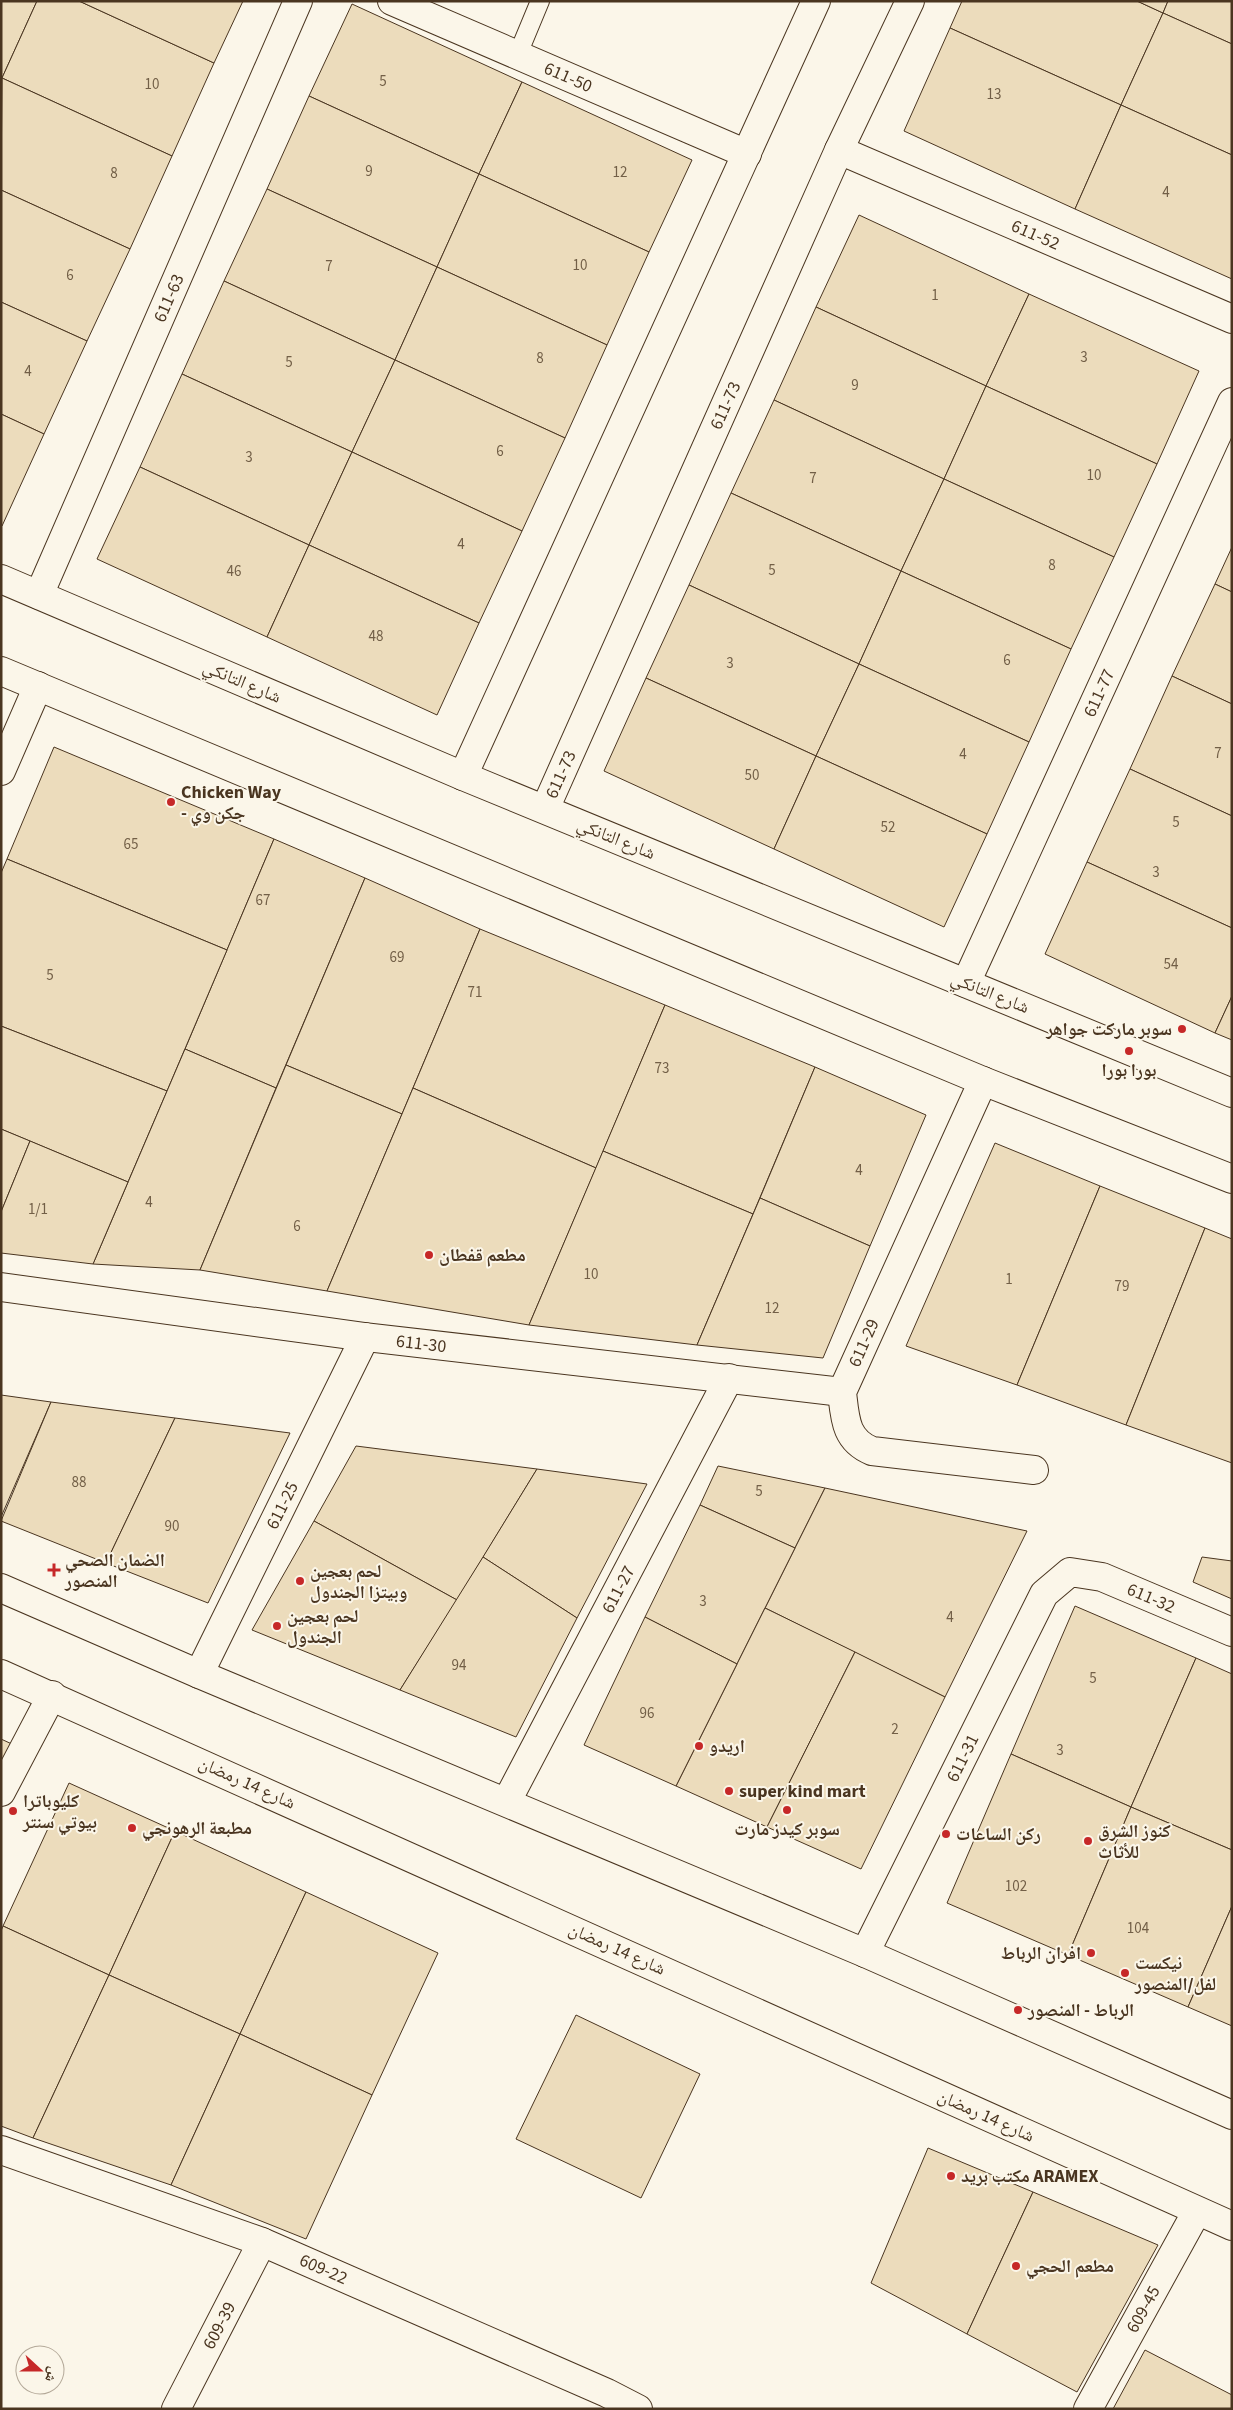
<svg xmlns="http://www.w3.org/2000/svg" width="1233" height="2410" viewBox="0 0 1233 2410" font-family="'Source Sans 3','Noto Naskh Arabic',sans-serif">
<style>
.building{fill:#ecdcbc;stroke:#4a3520}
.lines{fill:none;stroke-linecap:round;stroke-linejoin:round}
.lane-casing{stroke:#4a3520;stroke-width:20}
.street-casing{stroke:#4a3520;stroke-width:30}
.secondary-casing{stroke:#4a3520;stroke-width:30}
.primary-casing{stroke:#4a3520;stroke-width:30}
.lane{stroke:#fbf6e9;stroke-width:18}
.street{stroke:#fbf6e9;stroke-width:28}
.secondary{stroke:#fbf6e9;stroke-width:28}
.primary{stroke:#fbf6e9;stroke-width:28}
.poi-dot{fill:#c62828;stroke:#fbf6e9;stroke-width:2}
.labels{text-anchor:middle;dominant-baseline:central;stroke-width:4;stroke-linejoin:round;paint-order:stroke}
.number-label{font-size:15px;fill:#725f47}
.street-label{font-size:18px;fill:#4a3520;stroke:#fbf6e9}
.poi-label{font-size:18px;font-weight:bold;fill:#4a3520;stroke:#fbf6e9;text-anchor:start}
</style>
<rect width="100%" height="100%" fill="#fbf6e9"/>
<g class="building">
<polygon points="1,1 37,1 2,78 1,78"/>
<polygon points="37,1 79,1 214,63 172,156 2,78"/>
<polygon points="79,1 243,1 214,63"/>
<polygon points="962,1 1137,1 1163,13 1121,105 950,28"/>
<polygon points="1137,1 1168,1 1163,13"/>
<polygon points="1168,1 1232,1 1232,44 1163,13"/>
<polygon points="352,4 522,82 479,174 309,96"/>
<polygon points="1163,13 1232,44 1232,155 1121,105"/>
<polygon points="950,28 1121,105 1075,209 904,131"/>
<polygon points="2,78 172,156 130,249 1,190"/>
<polygon points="522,82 692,160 649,252 479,174"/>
<polygon points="309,96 479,174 437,267 267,189"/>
<polygon points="1121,105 1232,155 1232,279 1075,209"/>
<polygon points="479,174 649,252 607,345 437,267"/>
<polygon points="267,189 437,267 395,360 224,281"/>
<polygon points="1,190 130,249 87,341 1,302"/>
<polygon points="859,215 1029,294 986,386 816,307"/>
<polygon points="437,267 607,345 565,438 395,360"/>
<polygon points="224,281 395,360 352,452 182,374"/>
<polygon points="1029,294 1199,371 1157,464 986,386"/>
<polygon points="1,302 87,341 44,434 1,414"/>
<polygon points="816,307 986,386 944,479 774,400"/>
<polygon points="395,360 565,438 522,531 352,452"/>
<polygon points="182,374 352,452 309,545 140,467"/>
<polygon points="986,386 1157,464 1114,557 944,479"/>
<polygon points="774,400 944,479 901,571 731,493"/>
<polygon points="1,414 44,434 2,526 1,526"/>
<polygon points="352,452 522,531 479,623 309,545"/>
<polygon points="140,467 309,545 267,637 97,559"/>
<polygon points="944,479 1114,557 1071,649 901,571"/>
<polygon points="731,493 901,571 859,664 689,585"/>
<polygon points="309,545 479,623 437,715 267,637"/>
<polygon points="1232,547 1232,592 1215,584"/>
<polygon points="901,571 1071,649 1029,742 859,664"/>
<polygon points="1215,584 1232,592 1232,704 1172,676"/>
<polygon points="689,585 859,664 816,756 646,678"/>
<polygon points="859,664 1029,742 987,834 816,756"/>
<polygon points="1172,676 1232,704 1232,816 1130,769"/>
<polygon points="646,678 816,756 774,849 604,771"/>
<polygon points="54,747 274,839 227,950 7,859"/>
<polygon points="816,756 987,834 944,927 774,849"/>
<polygon points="1130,769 1232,816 1232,928 1087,862"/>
<polygon points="274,839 365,878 276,1088 185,1049"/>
<polygon points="7,859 227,950 167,1091 1,1026 1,873"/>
<polygon points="1087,862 1232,928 1232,996 1215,1033 1045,954"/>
<polygon points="365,878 480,929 402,1114 286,1065"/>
<polygon points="480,929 665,1005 596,1168 413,1088"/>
<polygon points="1232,996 1232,1040 1215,1033"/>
<polygon points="665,1005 815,1067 753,1214 603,1151"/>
<polygon points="1,1026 167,1091 128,1182 1,1129"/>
<polygon points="185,1049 276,1088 200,1270 93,1264"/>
<polygon points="286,1065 402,1114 327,1291 200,1270"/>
<polygon points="815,1067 926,1115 870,1246 760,1198"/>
<polygon points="413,1088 596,1168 529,1325 327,1291"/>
<polygon points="1,1129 30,1141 1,1212"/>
<polygon points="30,1141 128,1182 93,1264 1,1253 1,1212"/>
<polygon points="995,1143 1100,1186 1017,1385 906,1346"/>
<polygon points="603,1151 753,1214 697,1345 529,1325"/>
<polygon points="1100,1186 1205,1228 1126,1425 1017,1385"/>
<polygon points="760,1198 870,1246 823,1358 697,1345"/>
<polygon points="1205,1228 1232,1239 1232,1463 1126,1425"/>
<polygon points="1,1395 51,1402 1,1517"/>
<polygon points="51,1402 175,1418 106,1563 1,1521"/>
<polygon points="175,1418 290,1433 208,1603 106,1563"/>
<polygon points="356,1446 537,1469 457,1600 314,1521"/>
<polygon points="718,1466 825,1488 795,1548 700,1505"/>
<polygon points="537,1469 647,1484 577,1618 483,1557"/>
<polygon points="825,1488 1027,1531 945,1697 765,1608"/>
<polygon points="700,1505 795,1548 737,1664 645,1617"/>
<polygon points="314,1521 457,1600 400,1690 252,1630"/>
<polygon points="483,1557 577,1618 516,1737 400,1690"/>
<polygon points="1202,1557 1232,1561 1232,1599 1193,1582"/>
<polygon points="1075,1606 1196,1658 1131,1807 1011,1754"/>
<polygon points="765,1608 855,1652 767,1827 676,1786"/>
<polygon points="645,1617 737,1664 676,1786 584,1745"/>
<polygon points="855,1652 945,1697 861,1869 767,1827"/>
<polygon points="1196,1658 1232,1674 1232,1850 1131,1807"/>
<polygon points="1,1739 14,1745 1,1768"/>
<polygon points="1011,1754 1131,1807 1068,1955 947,1903"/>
<polygon points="69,1783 175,1831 109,1975 3,1926"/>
<polygon points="1131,1807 1232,1850 1232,1906 1188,2007 1068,1955"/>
<polygon points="175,1831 306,1892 240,2034 109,1975"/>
<polygon points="306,1892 438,1953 372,2095 240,2034"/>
<polygon points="1232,1906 1232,2026 1188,2007"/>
<polygon points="3,1926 109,1975 33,2138 1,2126 1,1931"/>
<polygon points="109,1975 240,2034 171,2185 33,2138"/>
<polygon points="576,2015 700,2074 641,2198 516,2139"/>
<polygon points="240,2034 372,2095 306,2239 171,2185"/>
<polygon points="928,2148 1033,2192 967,2334 871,2283"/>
<polygon points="1033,2192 1158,2245 1077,2392 967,2334"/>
<polygon points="1145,2350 1232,2395 1232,2409 1113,2409"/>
</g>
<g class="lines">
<defs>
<polyline id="lane" points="518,54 540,1"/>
<g id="street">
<path id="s1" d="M 392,1 L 747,154"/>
<path id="s2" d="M 839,150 L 1232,319"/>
<path id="s3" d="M 39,595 L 298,1"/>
<polyline points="1,771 38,686"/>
<polyline points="463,776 816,1"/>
<path id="s4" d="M 545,809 L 839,150 L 910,1"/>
<path id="s5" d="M 966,983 L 1232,402"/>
<path d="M 983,1081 L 842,1392 C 845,1418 845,1440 872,1451 L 1034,1470"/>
<path id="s6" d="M 1,1287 L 365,1337 L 842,1392"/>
<path id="s7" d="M 199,1674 L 365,1337"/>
<polyline points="1,1792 52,1695"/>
<path id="s8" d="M 507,1801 L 729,1378"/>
<path id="s9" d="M 865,1953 L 1044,1594 L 1070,1572 L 1102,1577 L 1232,1632"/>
<path id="s10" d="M 1,2150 L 262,2242 L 607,2393 L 638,2409"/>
<path id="s11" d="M 176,2409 L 262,2242"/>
<path id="s12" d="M 1088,2409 L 1197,2211"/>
</g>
<g id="secondary">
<polyline points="1,579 463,776 1232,1093"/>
<polyline points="1,671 983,1081 1232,1179"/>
</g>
<g id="primary">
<polyline points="1,1588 199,1674 865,1953 1232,2115"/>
<polyline points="1,1674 1232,2226"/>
</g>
</defs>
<use href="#lane" class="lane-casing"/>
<use href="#street" class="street-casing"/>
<use href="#secondary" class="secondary-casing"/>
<use href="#primary" class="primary-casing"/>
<use href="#lane" class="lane"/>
<use href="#street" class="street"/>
<use href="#secondary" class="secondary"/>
<use href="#primary" class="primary"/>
</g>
<g class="poi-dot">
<circle cx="171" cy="802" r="5"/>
<circle cx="1182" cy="1029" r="5"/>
<circle cx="1129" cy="1051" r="5"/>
<circle cx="429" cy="1255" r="5"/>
<path d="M51.5 1562.5h5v5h5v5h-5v5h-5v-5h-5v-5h5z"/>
<circle cx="300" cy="1581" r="5"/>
<circle cx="277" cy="1626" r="5"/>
<circle cx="699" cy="1746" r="5"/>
<circle cx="729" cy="1791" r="5"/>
<circle cx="787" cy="1810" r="5"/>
<circle cx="13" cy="1811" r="5"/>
<circle cx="132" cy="1828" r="5"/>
<circle cx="946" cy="1834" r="5"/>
<circle cx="1088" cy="1841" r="5"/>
<circle cx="1091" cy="1953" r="5"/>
<circle cx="1125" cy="1973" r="5"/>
<circle cx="1018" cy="2010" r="5"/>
<circle cx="951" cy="2176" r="5"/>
<circle cx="1016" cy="2266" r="5"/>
</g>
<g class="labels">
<g class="number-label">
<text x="383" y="81">5</text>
<text x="152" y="84">10</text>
<text x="994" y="94">13</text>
<text x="369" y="171">9</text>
<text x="620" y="172">12</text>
<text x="114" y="173">8</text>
<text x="1166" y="192">4</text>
<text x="580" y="265">10</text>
<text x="329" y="266">7</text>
<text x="70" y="275">6</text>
<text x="935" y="295">1</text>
<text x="1084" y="357">3</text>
<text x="540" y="358">8</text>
<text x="289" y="362">5</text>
<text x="28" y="371">4</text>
<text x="855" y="385">9</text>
<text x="500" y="451">6</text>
<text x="249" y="457">3</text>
<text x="1094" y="475">10</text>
<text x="813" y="478">7</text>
<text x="461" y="544">4</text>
<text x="1052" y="565">8</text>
<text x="772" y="570">5</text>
<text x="234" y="571">46</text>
<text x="376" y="636">48</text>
<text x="1007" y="660">6</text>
<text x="730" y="663">3</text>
<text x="1218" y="753">7</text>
<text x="963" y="754">4</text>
<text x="752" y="775">50</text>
<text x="1176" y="822">5</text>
<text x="888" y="827">52</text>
<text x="131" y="844">65</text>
<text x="1156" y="872">3</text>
<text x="263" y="900">67</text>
<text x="397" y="957">69</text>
<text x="1171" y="964">54</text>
<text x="50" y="975">5</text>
<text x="475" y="992">71</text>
<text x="662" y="1068">73</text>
<text x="859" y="1170">4</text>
<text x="149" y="1202">4</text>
<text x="38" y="1209">1/1</text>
<text x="297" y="1226">6</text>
<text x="591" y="1274">10</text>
<text x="1009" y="1279">1</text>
<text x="1122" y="1286">79</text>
<text x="772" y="1308">12</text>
<text x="79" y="1482">88</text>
<text x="759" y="1491">5</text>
<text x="172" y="1526">90</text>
<text x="703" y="1601">3</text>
<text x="950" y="1617">4</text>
<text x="459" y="1665">94</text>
<text x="1093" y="1678">5</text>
<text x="647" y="1713">96</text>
<text x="895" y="1729">2</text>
<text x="1060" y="1750">3</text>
<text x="1016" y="1886">102</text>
<text x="1138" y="1928">104</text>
</g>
<g class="street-label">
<text stroke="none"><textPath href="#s1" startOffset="192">611-50</textPath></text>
<text stroke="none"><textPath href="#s2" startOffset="214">611-52</textPath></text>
<text stroke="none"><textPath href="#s3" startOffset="324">611-63</textPath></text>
<text stroke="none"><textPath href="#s4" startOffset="442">611-73</textPath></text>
<text transform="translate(242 682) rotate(23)">شارع التانكي</text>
<text stroke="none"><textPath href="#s5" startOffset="319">611-77</textPath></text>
<text stroke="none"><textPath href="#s4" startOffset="38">611-73</textPath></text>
<text transform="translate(616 839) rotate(22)">شارع التانكي</text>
<text transform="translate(990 993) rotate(22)">شارع التانكي</text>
<text stroke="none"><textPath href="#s6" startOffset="424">611-30</textPath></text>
<text transform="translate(864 1343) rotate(-66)">611-29</text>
<text stroke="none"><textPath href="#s7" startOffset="188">611-25</textPath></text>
<text stroke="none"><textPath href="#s8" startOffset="239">611-27</textPath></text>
<text stroke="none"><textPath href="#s9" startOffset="521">611-32</textPath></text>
<text stroke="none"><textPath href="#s9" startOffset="218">611-31</textPath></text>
<text transform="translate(247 1783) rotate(24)">شارع 14 رمضان</text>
<text transform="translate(617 1949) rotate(24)">شارع 14 رمضان</text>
<text transform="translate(986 2116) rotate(24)">شارع 14 رمضان</text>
<text stroke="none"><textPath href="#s10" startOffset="344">609-22</textPath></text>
<text stroke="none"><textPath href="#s12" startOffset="114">609-45</textPath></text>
<text stroke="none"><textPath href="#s11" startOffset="94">609-39</textPath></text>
</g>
<g class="poi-label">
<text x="181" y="792">Chicken Way<tspan x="181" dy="21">- جكن وي</tspan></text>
<text x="1172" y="1029" text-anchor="end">سوبر ماركت جواهر</text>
<text x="1129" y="1070" text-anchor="middle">بورا بورا</text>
<text x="439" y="1255">مطعم قفطان</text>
<text x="65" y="1560">الضمان الصحي<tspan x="65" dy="21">المنصور</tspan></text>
<text x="310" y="1571">لحم بعجين<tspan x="310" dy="21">وبيتزا الجندول</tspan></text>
<text x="287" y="1616">لحم بعجين<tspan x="287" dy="21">الجندول</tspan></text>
<text x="709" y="1746">اريدو</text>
<text x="739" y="1791">super kind mart</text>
<text x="23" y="1801">كليوباترا<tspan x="23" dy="21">بيوتي سنتر</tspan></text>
<text x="142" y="1828">مطبعة الرهونجي</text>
<text x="787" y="1829" text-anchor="middle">سوبر كيدز مارت</text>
<text x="1098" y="1831">كنوز الشرق<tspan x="1098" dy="21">للأثاث</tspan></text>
<text x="956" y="1834">ركن الساعات</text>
<text x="1081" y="1953" text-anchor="end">افران الرباط</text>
<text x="1135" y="1963">نيكست<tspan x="1135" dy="21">لفل/المنصور</tspan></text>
<text x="1028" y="2010">الرباط - المنصور</text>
<text x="961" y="2176">مكتب بريد ARAMEX</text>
<text x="1026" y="2266">مطعم الحجي</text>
</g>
</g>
<rect width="1233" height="2410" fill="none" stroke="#4a3520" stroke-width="5"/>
<g transform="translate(40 2370) rotate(111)"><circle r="24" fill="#fbf6e9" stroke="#b4a999"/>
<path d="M0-4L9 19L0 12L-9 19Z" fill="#c62828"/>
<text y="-8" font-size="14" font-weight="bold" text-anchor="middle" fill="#4a3520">ش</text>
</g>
</svg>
